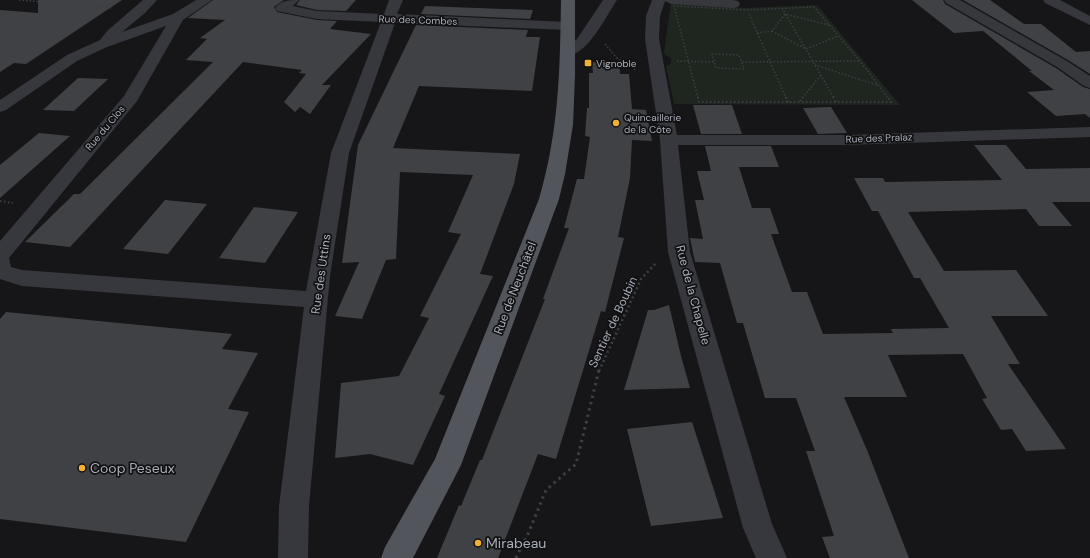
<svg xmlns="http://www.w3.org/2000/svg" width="1090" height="558" viewBox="0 0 1090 558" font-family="'DM Sans',sans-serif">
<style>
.green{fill:#1e261f}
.building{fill:#404145}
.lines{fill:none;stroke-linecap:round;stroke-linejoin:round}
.path-far3{stroke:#3d3f44;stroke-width:1.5;stroke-dasharray:1.5 2;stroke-linecap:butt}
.path-far2{stroke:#3d3f44;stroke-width:2;stroke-dasharray:1.5 2.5;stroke-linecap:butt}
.path-far1{stroke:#3d3f44;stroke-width:2.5;stroke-dasharray:2 3;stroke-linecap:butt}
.path{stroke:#3d3f44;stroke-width:3;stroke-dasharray:2.5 4;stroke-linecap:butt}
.minor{fill:#37383d;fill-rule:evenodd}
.major{fill:#53555c;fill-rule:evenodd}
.poi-dot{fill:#f2b134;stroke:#111113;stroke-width:1.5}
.labels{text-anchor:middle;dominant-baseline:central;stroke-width:3.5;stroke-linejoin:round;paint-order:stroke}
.far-street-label{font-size:10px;fill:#a8adb8;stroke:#111113}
.far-poi-label{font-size:10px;fill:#a8adb8;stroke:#111113;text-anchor:start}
.street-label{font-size:12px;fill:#a8adb8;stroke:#111113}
.near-poi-label{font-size:14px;fill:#a8adb8;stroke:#111113;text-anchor:start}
</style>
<rect width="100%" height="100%" fill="#161618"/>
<polygon class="green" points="671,2 746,8 817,5 900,105 674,104 666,66 671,64 671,58 665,55 664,53"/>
<g class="building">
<polygon points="38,0 122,0 26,64 14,63 0,72 0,10 38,13"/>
<polygon points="213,0 284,0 274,7 277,12 317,20 337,21 330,29 371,34 322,85 331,85 310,114 300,107 295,112 284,102 306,74 299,73 302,70 243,62 70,247 25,242 74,194 80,194 213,62 186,60 207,39 200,38 225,20 188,18"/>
<polygon points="300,0 356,0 346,11 317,10 296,5"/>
<polygon points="912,0 943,0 945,4 1056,68 1083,87 1090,89 1090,118 1085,114 1056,116 1027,92 1054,90 1029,71 1032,71 983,31 954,33"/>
<polygon points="963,0 990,0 1024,24 1041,24 1076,52 1090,51 1090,74 1068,60"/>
<polygon points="425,6 533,10 530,19 421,14"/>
<polygon points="416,25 528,30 526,37 540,37 532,91 419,86 393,148 520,154 514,184 480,274 493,276 439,394 445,396 413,465 370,454 335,458 341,383 399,376 429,318 420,316 461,234 448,232 473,175 400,172 396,259 386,260 362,319 335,316 359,262 342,263 358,145"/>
<polygon points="592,62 619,62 620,74 629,74 632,109 646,110 652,141 632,140 630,178 618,237 624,238 605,312 601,311 556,459 538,454 498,558 437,558 459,505 461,506 480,460 482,460 545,299 543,299 569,228 564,228 577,179 584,179 590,137 585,136 587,108 589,108 589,73 593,73"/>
<polygon points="78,78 108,79 74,111 43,110"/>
<polygon points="693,105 732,105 742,134 701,134"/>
<polygon points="831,107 847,133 818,134 803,108"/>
<polygon points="39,133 70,136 0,198 0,165"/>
<polygon points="974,145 1006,145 1026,169 1090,168 1090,202 1052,202 1072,226 1039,226 1026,209 908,212 944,271 1016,270 1048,316 991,316 1020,364 1008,364 1066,449 1026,451 1012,429 1001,430 982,399 987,398 963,354 888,355 907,397 844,397 867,450 909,558 830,558 822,537 834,536 806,451 815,451 796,398 765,398 743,323 737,323 720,263 695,262 690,238 703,239 695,200 704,200 697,171 711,171 705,146 771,146 779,167 739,167 752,208 770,208 779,234 771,234 792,292 807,292 823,334 893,333 891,329 949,328 920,278 914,278 878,211 872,211 854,178 883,178 885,182 1002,180"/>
<polygon points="165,200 207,204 168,254 123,249"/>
<polygon points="254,207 298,212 265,263 219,258"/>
<polygon points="669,305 681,356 690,388 624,390 648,310 654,310"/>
<polygon points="6,312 232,334 222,349 258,353 228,409 249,412 186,542 0,519 0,319"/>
<polygon points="692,422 723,518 651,526 627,429"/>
</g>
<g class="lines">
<g class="path-far3">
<polyline points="19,0 112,8"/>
<polyline points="782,8 834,98"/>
<polyline points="749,14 786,98"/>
<polyline points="772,31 806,49 838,36"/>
<polyline points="757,33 772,31 785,14 829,25"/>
<polyline points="605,44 617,58 636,70"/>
<polygon points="712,54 739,55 744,69 716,68"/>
<polyline points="677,61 714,62"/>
<polyline points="742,62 859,61"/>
<polyline points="815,65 877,85"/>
<polyline points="698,98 674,6 747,10 814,7 860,61 888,98"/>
<polyline points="802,98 821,75"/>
</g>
<g class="path-far2">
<polyline points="698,97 699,102 891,102 888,97"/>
<polyline points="786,97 788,102"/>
<polyline points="833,97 836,102"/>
<polyline points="800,101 803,97"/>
<polyline points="0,201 13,203"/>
</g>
<polyline class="path-far1" points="599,371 641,279 656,263"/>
<polyline class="path" points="516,558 528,534 546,490 576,464 599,370"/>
<g class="minor">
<path d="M 143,0 L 157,0 L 145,13 L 122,32 L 173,14 L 196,0 L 212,0 L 183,20 L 137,101 L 9,258 L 11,267 L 22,270 L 306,291 L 331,153 L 381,22 L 317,19 L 277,11 L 275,8 C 282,0 288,0 299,0 L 293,6 L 317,11 L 384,14 L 389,0 L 403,0 L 397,14 L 567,22 L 572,23 L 574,26 L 572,29 L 567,30 L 395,23 L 349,153 L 330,276 L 309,506 L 308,558 L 278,558 L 279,506 L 304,307 L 22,286 L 0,279 L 0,241 L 124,96 L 166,26 L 107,47 L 77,61 L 6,110 L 0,112 L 0,100 L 67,55 L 100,40 L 107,31 Z"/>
<path d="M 603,0 L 617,0 C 606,16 585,61 563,55 L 561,52 L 577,39 Z"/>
<polygon points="652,0 732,0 738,1 740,4 738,7 733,8 671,4 665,1 660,16 659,39 677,135 846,135 1090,127 1090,137 846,145 678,145 690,252 772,524 787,558 756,558 743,528 668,252 660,140 645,39 646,16"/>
<polygon points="944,0 960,0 1067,61 1090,76 1090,88 1084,86 1057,67 946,3"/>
<polygon points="1043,0 1060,0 1090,16 1090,25 1045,3"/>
</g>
<path class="major" d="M 561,0 L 575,0 L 575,76 L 573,125 L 565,174 L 559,199 L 461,465 L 413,558 L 381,558 L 385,547 L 435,459 L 539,199 C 559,131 560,70 561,0 Z"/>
</g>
<g class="poi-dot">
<rect x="584" y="59" width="8" height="8" rx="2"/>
<circle cx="616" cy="123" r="4"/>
<circle cx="82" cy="468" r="4"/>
<circle cx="478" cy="543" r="4"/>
</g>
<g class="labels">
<g class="far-street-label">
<text transform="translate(418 20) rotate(2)">Rue des Combes</text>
<text transform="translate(105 128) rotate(-50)">Rue du Clos</text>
<text transform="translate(879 138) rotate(-2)">Rue des Pralaz</text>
</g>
<g class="far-poi-label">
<text x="596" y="63">Vignoble</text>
<text x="624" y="117">Quincaillerie<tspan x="624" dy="12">de la Côte</tspan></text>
</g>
<g class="street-label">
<text transform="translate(321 274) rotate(-82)">Rue des Uttins</text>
<text transform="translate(515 288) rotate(-69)">Rue de Neuchâtel</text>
<text transform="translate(693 295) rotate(75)">Rue de la Chapelle</text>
<text transform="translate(613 322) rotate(-65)">Sentier de Boubin</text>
</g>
<g class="near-poi-label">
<text x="90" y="468">Coop Peseux</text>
<text x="486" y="543">Mirabeau</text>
</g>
</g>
</svg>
